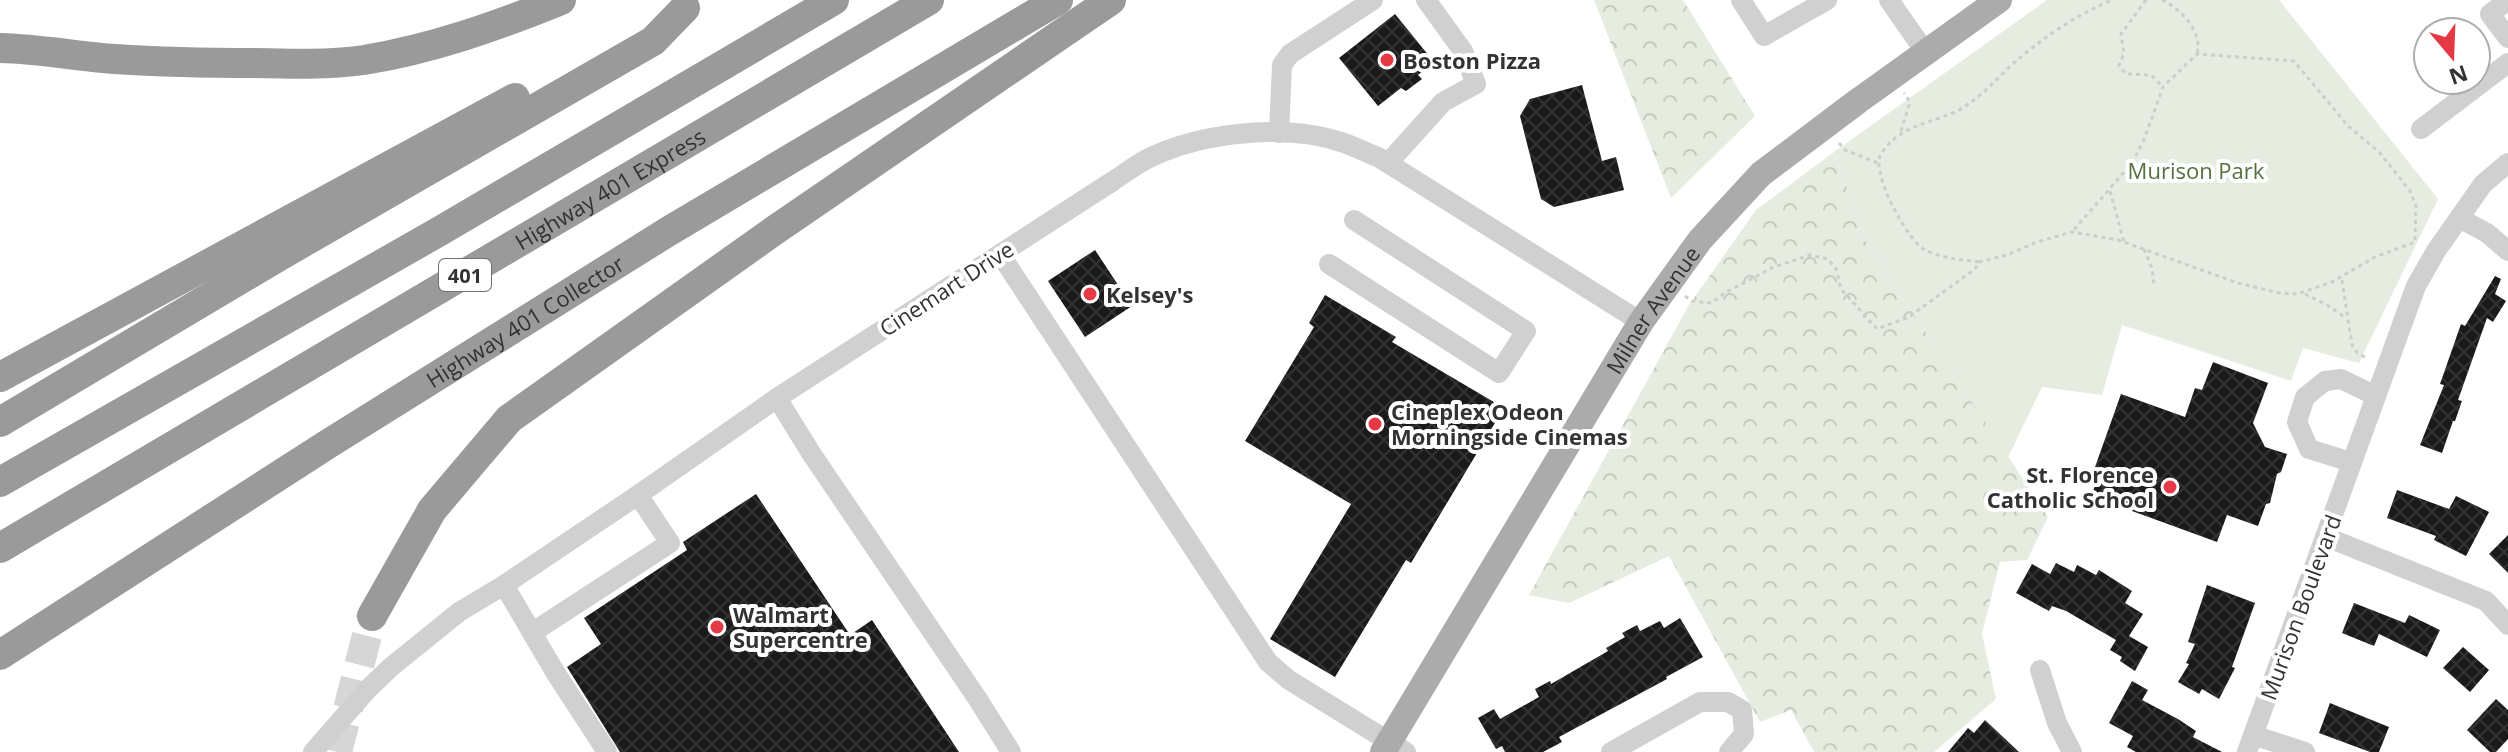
<svg xmlns="http://www.w3.org/2000/svg" width="2508" height="752" viewBox="0 0 2508 752" font-family="'Open Sans',sans-serif">
<style>
.green{fill:#e6ecdf}
.forest{fill:url(#forest-crowns)}
.building{fill:url(#building-cross-hatch)}
.lines{fill:none;stroke-linecap:round;stroke-linejoin:round}
.highway-tunnel{stroke:#d6d6d6;stroke-width:30;stroke-dasharray:30 15;stroke-linecap:butt}
.path{stroke:#cdcdcd;stroke-width:3;stroke-dasharray:4 4;stroke-linecap:butt}
.minor{stroke:#d0d0d0;stroke-width:20}
.major{stroke:#ababab;stroke-width:26}
.highway{stroke:#9a9a9a;stroke-width:30}
.poi-dot{fill:#e63946;stroke:#fff;stroke-width:3}
.labels{text-anchor:middle;dominant-baseline:central;stroke-width:8;stroke-linejoin:round;paint-order:stroke}
.shield{fill:#fff;stroke:#707070;stroke-width:2}
.shield-label{font-size:20px;font-weight:bold;fill:#333}
.poi-label{font-size:22px;font-weight:bold;fill:#333;stroke:#fff;text-anchor:start}
.park-label{font-size:22px;fill:#56703f;stroke:#fff}
.street-label{font-size:22px;fill:#333;stroke:#fff}
</style>
<defs>
<pattern id="forest-crowns" width="20" height="18" patternUnits="userSpaceOnUse" patternTransform="scale(2)"><rect width="20" height="18" fill="#e6ecdf"/><path d="M2 6a3 3 0 1 1 6 0M12 15a3 3 0 1 1 6 0" fill="none" stroke="#c6cbc0"/></pattern>
<pattern id="building-cross-hatch" width="8" height="8" patternUnits="userSpaceOnUse" patternTransform="scale(2)"><rect width="8" height="8" fill="#1a1a1a"/><path d="M0 0l8 8M0 8l8-8" fill="none" stroke="#333"/></pattern>
</defs>
<rect width="100%" height="100%" fill="#fff"/>
<polygon class="green" points="2047,0 2279,0 2438,199 2359,363 2303,348 2291,381 2122,325 2102,395 2042,387 2008,457 1866,242 1834,152"/>
<g class="forest">
<polygon points="1594,0 1683,0 1755,116 1671,198"/>
<polygon points="1834,152 1866,242 2048,517 2027,560 2000,562 1982,634 1996,699 1934,752 1814,752 1791,710 1760,722 1669,556 1569,603 1529,595 1689,305 1756,210"/>
</g>
<g class="building">
<polygon points="1395,14 1434,62 1418,75 1422,79 1406,91 1401,88 1378,106 1339,58"/>
<polygon points="1582,85 1602,161 1616,157 1624,190 1554,207 1541,199 1520,116 1530,99"/>
<polygon points="1095,250 1132,306 1085,337 1048,281"/>
<polygon points="2495,276 2501,279 2495,294 2506,301 2493,322 2487,318 2458,400 2462,401 2455,421 2453,421 2442,453 2420,445 2444,385 2440,384 2461,324 2465,326"/>
<polygon points="1325,295 1396,337 1392,342 1504,408 1411,563 1406,560 1335,677 1270,639 1351,504 1245,441 1314,327 1309,323"/>
<polygon points="2213,362 2268,383 2253,423 2265,447 2287,454 2281,472 2277,474 2270,503 2266,504 2258,526 2227,515 2217,542 2091,496 2101,470 2095,467 2121,394 2185,417 2195,388 2202,390"/>
<polygon points="2397,490 2449,509 2456,496 2489,512 2466,556 2434,540 2436,536 2387,518"/>
<polygon points="756,494 850,635 872,620 959,752 620,752 567,667 601,644 584,618 687,550 683,542"/>
<polygon points="2508,535 2508,573 2489,554"/>
<polygon points="2056,563 2074,572 2077,565 2096,575 2099,570 2132,591 2125,603 2143,614 2129,636 2148,647 2135,671 2120,661 2122,657 2110,650 2116,640 2066,611 2052,606 2049,611 2016,593 2032,564 2050,574"/>
<polygon points="2207,585 2255,603 2232,667 2235,668 2219,699 2202,689 2199,694 2178,682 2189,664 2186,663 2195,644 2188,642"/>
<polygon points="2354,603 2405,623 2409,615 2440,630 2427,657 2379,634 2374,646 2342,633"/>
<polygon points="1680,618 1703,657 1666,677 1667,679 1559,737 1562,742 1543,752 1505,752 1502,746 1496,749 1478,718 1494,709 1500,719 1539,697 1535,689 1550,681 1551,684 1608,651 1606,648 1625,637 1622,633 1637,625 1640,631 1660,621 1664,628"/>
<polygon points="2463,647 2489,670 2470,692 2443,668"/>
<polygon points="2132,681 2148,690 2142,700 2178,719 2196,731 2193,737 2222,752 2136,752 2127,747 2133,736 2109,723"/>
<polygon points="2496,699 2508,710 2508,739 2496,752 2490,752 2467,730"/>
<polygon points="2330,703 2389,727 2379,752 2370,752 2319,733"/>
<polygon points="1985,720 2019,752 1948,752 1968,728 1974,733"/>
</g>
<g class="lines">
<polyline class="highway-tunnel" points="337,752 372,616"/>
<g class="path">
<polyline points="2146,0 2121,34 2124,53 2119,66 2126,74 2151,75 2163,87"/>
<path d="M 2162,0 C 2181,9 2203,32 2197,54"/>
<polyline points="1901,131 1910,102 1904,93"/>
<polyline points="1839,143 1845,150 1878,163"/>
<polyline points="2110,191 2124,242"/>
<polyline points="2144,249 2152,268 2154,285"/>
<path d="M 1979,262 C 1962,260 1941,258 1925,250 C 1907,240 1870,172 1881,154 C 1899,125 1930,124 1959,110 C 1981,98 1996,79 2015,62 C 2044,37 2076,15 2112,0"/>
<polyline points="2342,280 2352,345 2357,353 2365,357"/>
<polyline points="2305,294 2327,305 2346,318"/>
<polyline points="1685,296 1692,301 1712,303 1723,294 1774,267 1810,255 1828,259 1836,269 1841,289 1877,329 1909,317 1975,269 1979,262 2007,255 2037,242 2072,232 2118,240 2238,283 2279,293 2297,294 2332,282 2375,257 2415,242 2416,206 2410,191 2380,153 2348,126 2294,61 2197,54 2163,87 2144,140 2132,163 2072,232"/>
</g>
<g class="minor">
<polyline points="1741,0 1764,36 1827,0"/>
<polyline points="1889,0 1926,53"/>
<polyline points="2508,0 2490,14 2508,38"/>
<polyline points="2421,129 2508,63"/>
<polyline points="1279,133 1282,65 1290,54 1373,0"/>
<polyline points="1388,163 1443,102 1476,84 1463,51 1426,0"/>
<polyline points="2459,218 2487,233 2508,251"/>
<polyline points="1000,254 1268,662 1289,680 1406,752"/>
<polyline points="1329,264 1499,373 1526,331 1354,220"/>
<polyline points="777,398 811,453 977,698 1011,752"/>
<polyline points="2351,462 2309,449 2297,422 2305,397 2325,381 2341,379 2376,396"/>
<polyline points="2326,537 2486,601 2508,625"/>
<polyline points="504,585 555,672 607,752"/>
<polyline points="533,632 670,543 638,495"/>
<polyline points="2040,670 2057,723 2072,752"/>
<polyline points="2253,735 2305,752"/>
<path d="M 313,752 L 368,689 L 391,667 L 459,612 L 504,585 L 638,495 L 777,398 L 1113,181 C 1125,173 1137,164 1149,158 C 1203,132 1287,123 1344,143 C 1356,147 1367,153 1378,157 L 1641,322"/>
<polyline points="1611,752 1700,702 1728,702 1742,710 1744,734 1729,752"/>
<polyline points="2247,752 2416,286 2436,251 2483,184 2508,163"/>
</g>
<path class="major" id="s1" d="M 1383,752 L 1641,322 L 1700,240 L 1761,174 L 1858,101 L 1999,0"/>
<g class="highway">
<path d="M 0,48 C 39,49 76,56 115,59 C 161,62 208,63 254,63 C 291,64 328,65 364,60 C 432,49 497,26 561,0"/>
<polyline points="0,377 515,98"/>
<polyline points="0,422 281,255 653,41 685,8"/>
<polyline points="0,482 440,231 834,0"/>
<path id="s2" d="M 0,548 L 929,0"/>
<polyline points="372,616 432,510 509,419 775,230 1111,0"/>
<path id="s3" d="M 0,655 L 328,444 L 669,231 L 1058,0"/>
</g>
</g>
<g class="poi-dot">
<circle cx="1387" cy="60" r="8"/>
<circle cx="1090" cy="294" r="8"/>
<circle cx="1375" cy="424" r="8"/>
<circle cx="2170" cy="487" r="8"/>
<circle cx="717" cy="627" r="8"/>
</g>
<g class="labels">
<rect class="shield" x="439" y="259" width="52" height="32" rx="6"/>
<g class="shield-label">
<text x="465" y="275">401</text>
</g>
<g class="poi-label">
<text x="1403" y="60">Boston Pizza</text>
<text x="1106" y="294">Kelsey's</text>
<text x="1391" y="411">Cineplex Odeon<tspan x="1391" dy="25">Morningside Cinemas</tspan></text>
<text x="2154" y="474" text-anchor="end">St. Florence<tspan x="2154" dy="25">Catholic School</tspan></text>
<text x="733" y="614">Walmart<tspan x="733" dy="25">Supercentre</tspan></text>
</g>
<g class="park-label">
<text x="2196" y="170">Murison Park</text>
</g>
<g class="street-label">
<text stroke="none"><textPath href="#s2" startOffset="708">Highway 401 Express</textPath></text>
<text transform="translate(946 288) rotate(-33)">Cinemart Drive</text>
<text stroke="none"><textPath href="#s1" startOffset="518">Milner Avenue</textPath></text>
<text stroke="none"><textPath href="#s3" startOffset="622">Highway 401 Collector</textPath></text>
<text transform="translate(2300 607) rotate(-70)">Murison Boulevard</text>
</g>
</g>
<g transform="translate(2452 56) rotate(161)"><circle r="38" fill="#ffffff" stroke="#adadad" stroke-width="2"/>
<path d="M0-6L14 30L0 20L-14 30Z" fill="#e63946"/>
<text y="-12" font-size="22" font-weight="bold" text-anchor="middle" fill="#333333">N</text>
</g>
</svg>
